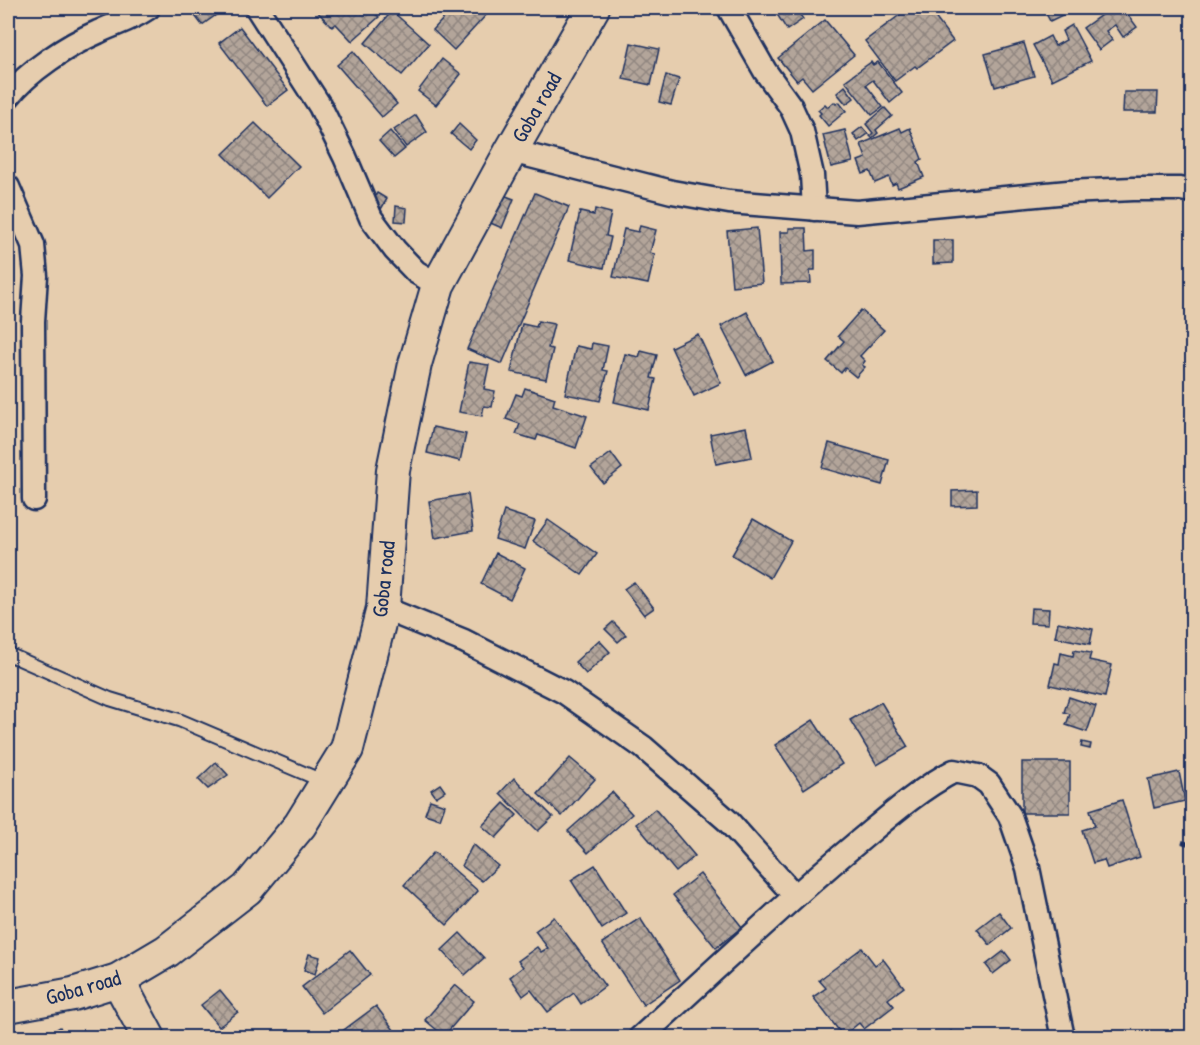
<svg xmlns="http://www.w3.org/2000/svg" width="1200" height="1045" viewBox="0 0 1200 1045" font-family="'Patrick Hand',sans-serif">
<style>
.building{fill:url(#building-cross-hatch);stroke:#1b2f5e;stroke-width:1.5}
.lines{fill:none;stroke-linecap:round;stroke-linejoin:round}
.lane-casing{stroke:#1b2f5e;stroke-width:16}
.street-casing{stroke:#1b2f5e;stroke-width:27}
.secondary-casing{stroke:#1b2f5e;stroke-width:36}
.path{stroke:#1b2f5e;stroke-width:4;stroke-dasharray:6 4.5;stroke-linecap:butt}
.lane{stroke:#e6cdae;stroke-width:12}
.street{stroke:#e6cdae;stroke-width:22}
.secondary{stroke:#e6cdae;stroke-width:32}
.labels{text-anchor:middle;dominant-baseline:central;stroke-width:4.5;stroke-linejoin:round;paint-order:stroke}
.street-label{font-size:22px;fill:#1b2f5e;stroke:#e6cdae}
</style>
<defs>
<pattern id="building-cross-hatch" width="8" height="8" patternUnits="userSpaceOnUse" patternTransform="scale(1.5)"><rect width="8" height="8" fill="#b3a59a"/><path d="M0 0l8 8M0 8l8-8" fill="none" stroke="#918781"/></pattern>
</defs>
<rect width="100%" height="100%" fill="#e6cdae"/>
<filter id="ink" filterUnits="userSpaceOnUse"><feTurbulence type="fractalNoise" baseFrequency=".0167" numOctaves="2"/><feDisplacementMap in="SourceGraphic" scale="12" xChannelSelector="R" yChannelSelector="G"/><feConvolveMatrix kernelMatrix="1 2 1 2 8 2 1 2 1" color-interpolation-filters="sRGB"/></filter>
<g filter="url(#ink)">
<g class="building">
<polygon points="189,8 226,8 202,25"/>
<polygon points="314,8 370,8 379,17 352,41 336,24 332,27"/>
<polygon points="453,8 480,8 487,14 454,50 433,30"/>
<polygon points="773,8 799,8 796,9 803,19 787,30"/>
<polygon points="909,8 928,8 953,41 917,68 915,66 895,81 865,41"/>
<polygon points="1043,8 1072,8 1073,10 1050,21"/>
<polygon points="1111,8 1123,8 1137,27 1123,37 1115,25 1106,31 1112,40 1099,50 1083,28"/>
<polygon points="392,11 429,44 402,75 365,43"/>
<polygon points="825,20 854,55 812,89 802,77 797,81 778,58"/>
<polygon points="1072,25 1091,61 1052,80 1033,45 1050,36 1055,46 1066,40 1062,31"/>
<polygon points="240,27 288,90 267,106 219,43"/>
<polygon points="631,43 659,49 651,85 623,79"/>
<polygon points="1024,43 1034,76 995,87 985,54"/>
<polygon points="353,51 397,104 382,117 337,65"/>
<polygon points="442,59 461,74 436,105 418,91"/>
<polygon points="871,62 873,65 878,62 902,93 890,103 873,80 866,85 883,107 872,115 845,81"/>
<polygon points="666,75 679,79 671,105 659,102"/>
<polygon points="845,86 854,98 846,104 837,93"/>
<polygon points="1124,92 1158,92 1157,112 1123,112"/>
<polygon points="834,102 836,104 839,102 846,111 828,126 819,115 821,113 818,110 825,104 828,107"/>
<polygon points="885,108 892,116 876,130 878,133 872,138 870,136 873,133 866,124"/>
<polygon points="416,115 427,132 406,147 394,130"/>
<polygon points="255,123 299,166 267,198 223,154"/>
<polygon points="459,124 476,140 469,149 451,134"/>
<polygon points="862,127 868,134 858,141 853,134"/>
<polygon points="900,128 902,132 910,128 922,159 918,162 924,177 898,188 896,183 892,185 889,177 875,183 870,171 863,174 858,161 866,158 861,144"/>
<polygon points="845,130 853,162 831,167 823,135"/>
<polygon points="390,131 405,149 394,158 379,141"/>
<polygon points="377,193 387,199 380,211 370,206"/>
<polygon points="498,193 514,199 502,228 486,221"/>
<polygon points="535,193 569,207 502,364 467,349"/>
<polygon points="396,206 407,208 406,222 395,221"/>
<polygon points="595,209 611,213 606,236 611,237 604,268 569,260 580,212 594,215"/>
<polygon points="640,226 656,230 650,253 655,254 648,284 613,277 624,229 638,232"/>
<polygon points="757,228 762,283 732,286 727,231"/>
<polygon points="789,228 806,228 807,251 815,250 815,270 810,270 811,283 781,284 780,232 789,232"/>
<polygon points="933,240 953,240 953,263 933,264"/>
<polygon points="861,310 884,330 860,356 865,361 862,365 865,367 856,377 845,368 841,373 827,361 844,341 838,336"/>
<polygon points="747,312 773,361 746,375 721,326"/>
<polygon points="538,321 554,324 548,348 553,349 546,379 511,372 522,324 536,327"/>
<polygon points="698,334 721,383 694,396 671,347"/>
<polygon points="592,343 608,346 603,370 608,371 600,401 565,394 576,346 591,349"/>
<polygon points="641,351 657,355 651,378 656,379 649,410 614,402 625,354 639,357"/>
<polygon points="469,362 489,365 484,389 495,391 492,407 484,406 482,416 459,412"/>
<polygon points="525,388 555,398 553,405 587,416 576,448 538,435 536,440 516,434 520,424 506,419 516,394 522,396"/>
<polygon points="433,427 466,434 460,461 427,453"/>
<polygon points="746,427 752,457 716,464 710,434"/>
<polygon points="829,443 889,460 882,485 822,468"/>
<polygon points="611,453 622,468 603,483 591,468"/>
<polygon points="977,490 977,505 952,506 952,491"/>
<polygon points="468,494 473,531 435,538 429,501"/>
<polygon points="504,511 535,521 525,549 495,539"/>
<polygon points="753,519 791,541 770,578 732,555"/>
<polygon points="548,520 597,554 582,575 533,541"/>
<polygon points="496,553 525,568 510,599 481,584"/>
<polygon points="634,582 654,608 644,615 624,589"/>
<polygon points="1031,608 1049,609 1048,624 1030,623"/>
<polygon points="613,622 626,635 618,642 605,629"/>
<polygon points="1058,622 1093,629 1090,644 1055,637"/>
<polygon points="599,640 610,652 586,674 575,662"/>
<polygon points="1074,650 1091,653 1089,660 1112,665 1105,697 1050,685 1055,663 1059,664 1061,653 1073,656"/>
<polygon points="1069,697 1096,706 1087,732 1066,725 1070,714 1064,712"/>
<polygon points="881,702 908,747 877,765 850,720"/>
<polygon points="813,720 842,764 804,789 775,745"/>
<polygon points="1082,742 1091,744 1090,749 1081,747"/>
<polygon points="570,758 595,779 562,816 538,794"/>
<polygon points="216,762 228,775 208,789 198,779"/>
<rect x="1022" y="762" width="48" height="51"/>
<polygon points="1179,772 1185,801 1154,808 1148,779"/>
<polygon points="514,778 553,817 538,831 500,793"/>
<polygon points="440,784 445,791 436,797 431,790"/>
<polygon points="612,792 632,814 588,853 568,831"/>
<polygon points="430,800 445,805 440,819 425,814"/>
<polygon points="1122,800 1140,857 1107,868 1104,860 1093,863 1082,830 1095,826 1090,810"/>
<polygon points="504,803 517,815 496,838 482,826"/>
<polygon points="655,809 695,856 676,872 636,824"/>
<polygon points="473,844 498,866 482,881 462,866"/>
<polygon points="434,852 478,891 447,925 404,885"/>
<polygon points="595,865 626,913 602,929 571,880"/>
<polygon points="700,874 742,927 716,948 673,895"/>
<polygon points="999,912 1011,928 990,945 977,929"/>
<polygon points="554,917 605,986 581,1004 574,993 548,1012 531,990 523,996 510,977 523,967 518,961 537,947 541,952 548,948 535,931"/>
<polygon points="640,918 680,980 643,1005 602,943"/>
<polygon points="460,933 484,958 465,975 442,950"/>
<polygon points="862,948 875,965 883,959 904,987 888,999 894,1006 864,1029 859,1023 843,1036 813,997 826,988 819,980"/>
<polygon points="350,950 370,975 322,1013 302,987"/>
<polygon points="1004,951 1011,960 993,974 986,965"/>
<polygon points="309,954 320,957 315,974 304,970"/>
<polygon points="455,985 474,1001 444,1036 425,1020"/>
<polygon points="220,990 238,1012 219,1027 201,1005"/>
<polygon points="376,1006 400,1038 333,1038"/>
<polygon points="60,1027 66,1038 42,1038"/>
<polygon points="951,1031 956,1038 943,1038"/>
</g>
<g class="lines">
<defs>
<polyline id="lane" points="8,654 110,699 179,720 325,782"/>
<g id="street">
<polyline points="257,8 320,106 345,157 371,218 395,250 416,272 438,285"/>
<polyline points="729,8 765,71 791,107 802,131 812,175 814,209"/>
<path d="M 8,97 C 28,71 68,45 98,32 C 117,23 130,20 148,8"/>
<polyline points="511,151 672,192 729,202 857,212 1068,192 1133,189 1180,189 1192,191"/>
<polyline points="8,187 33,245 36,276 33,321 34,499"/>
<polyline points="383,608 464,641 564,692 643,747 728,821 794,895"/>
<path d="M 640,1038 C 711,974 779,908 852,847 C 885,820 916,791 954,771 L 978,776 L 989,784 L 1010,816 L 1028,868 L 1063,1038"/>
</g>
<g id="secondary">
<polyline points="118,980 149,1038"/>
<polyline points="8,1006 73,994 118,980 167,951 247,889 300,825 347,749 383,608 393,470 415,364 438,285 511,151 593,8"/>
</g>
</defs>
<use href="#lane" class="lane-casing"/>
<use href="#street" class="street-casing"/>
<use href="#secondary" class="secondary-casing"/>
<polyline class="path" points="1182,842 1192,845"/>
<use href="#lane" class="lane"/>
<use href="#street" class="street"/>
<use href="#secondary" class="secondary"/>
</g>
</g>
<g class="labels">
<g class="street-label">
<text transform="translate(536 107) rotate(-60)">Goba road</text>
<text transform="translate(383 579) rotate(-84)">Goba road</text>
<text transform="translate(83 987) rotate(-16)">Goba road</text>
</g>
</g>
<rect width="1200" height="1045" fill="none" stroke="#e6cdae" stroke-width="30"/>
<rect x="15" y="15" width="1170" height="1015" fill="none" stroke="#1b2f5e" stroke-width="2" filter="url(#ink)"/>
</svg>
